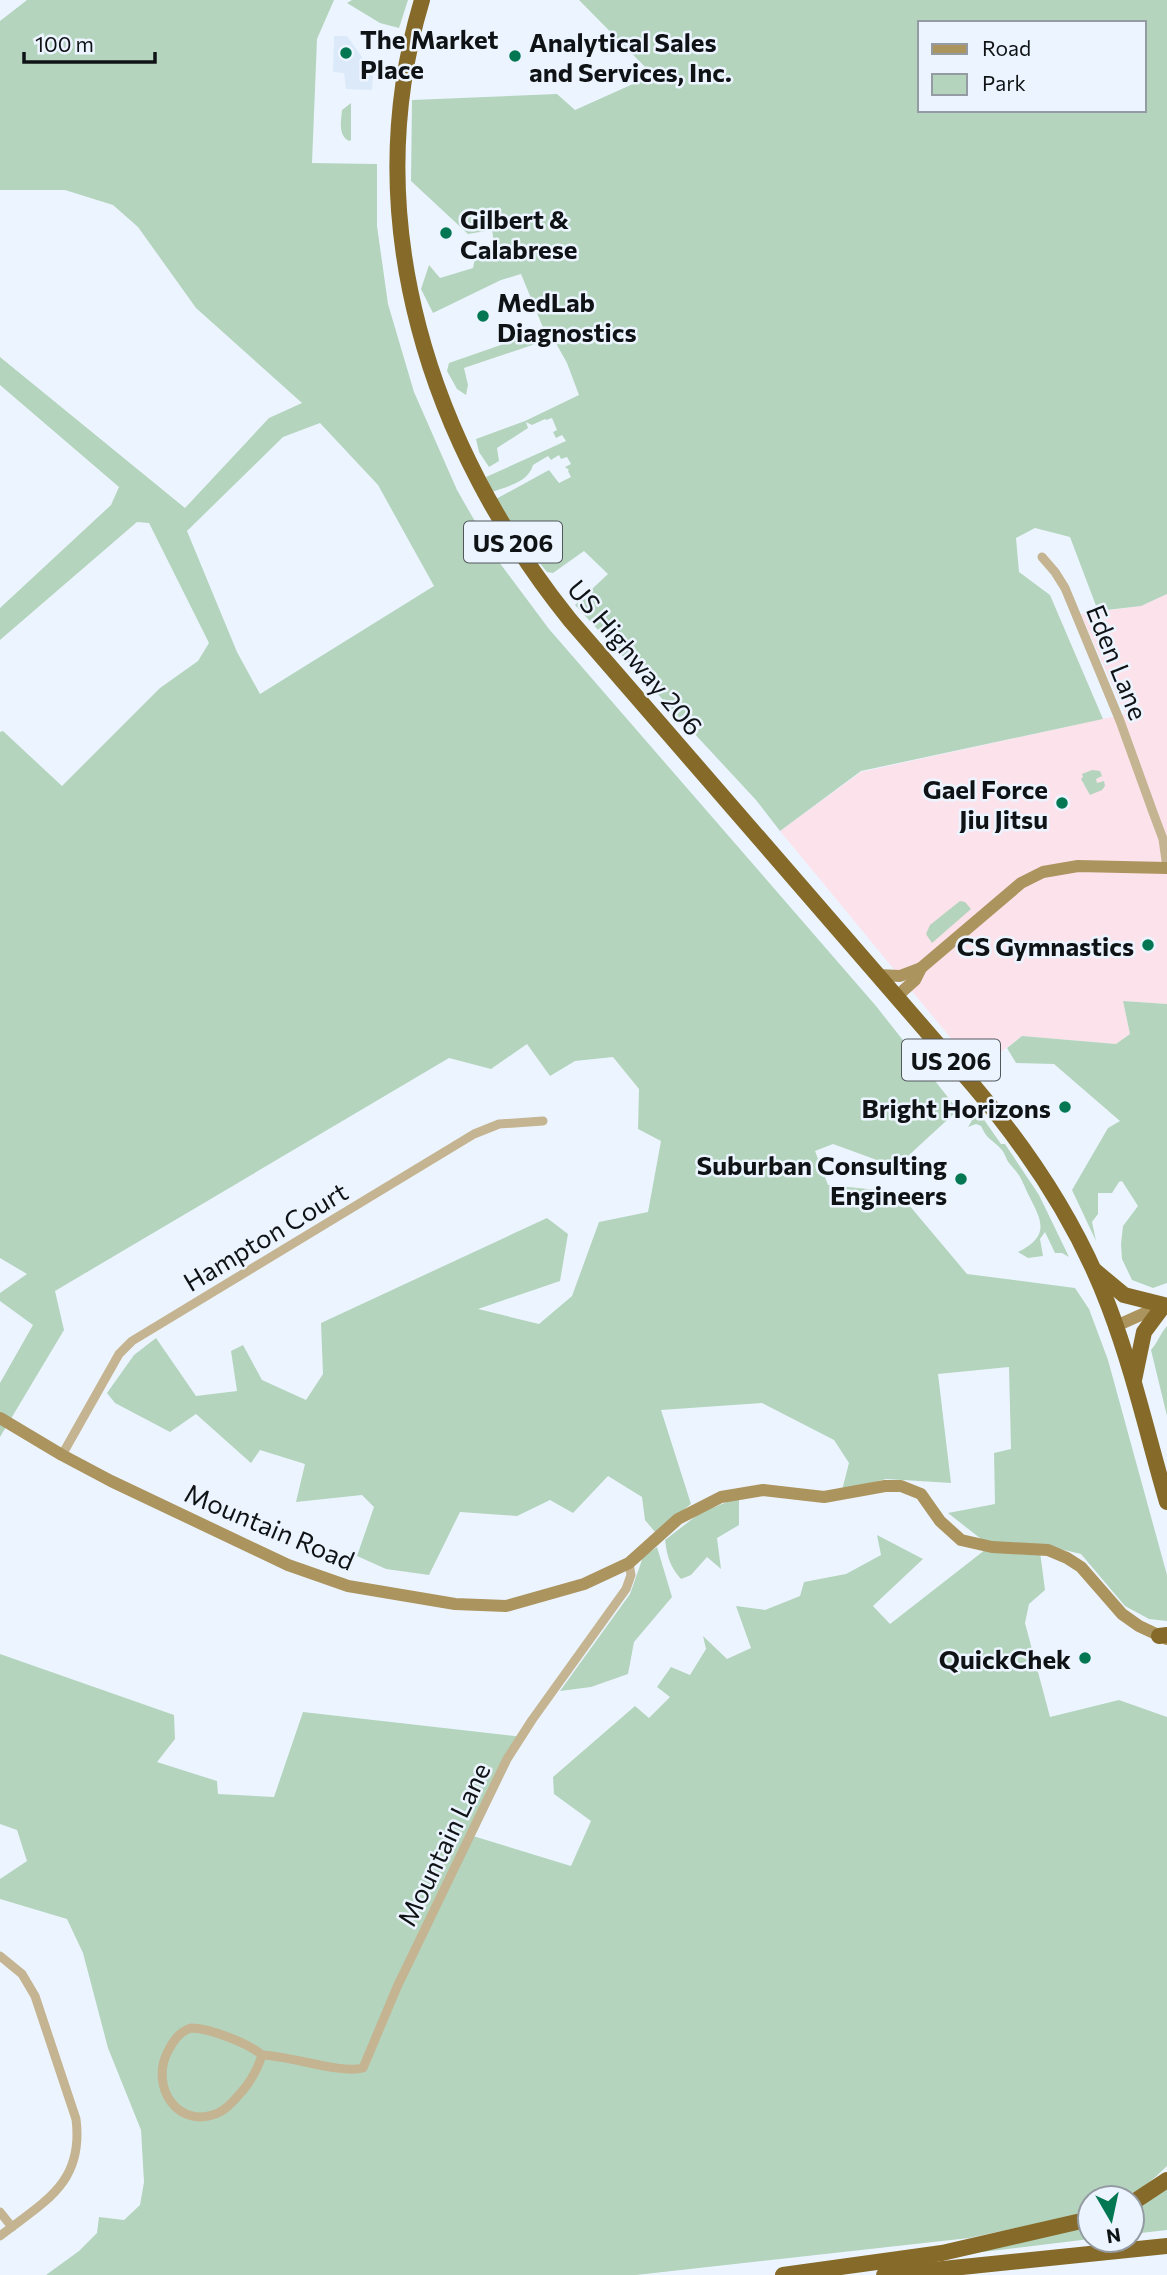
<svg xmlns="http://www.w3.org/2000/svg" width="1167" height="2275" viewBox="0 0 1167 2275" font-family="Commissioner,sans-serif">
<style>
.built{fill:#dbe9f8}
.industrial{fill:#fce2ea}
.green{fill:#b4d4be;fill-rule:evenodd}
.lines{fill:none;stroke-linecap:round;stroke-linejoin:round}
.street{stroke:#c4b491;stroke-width:9}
.secondary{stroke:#ac945f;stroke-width:12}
.highway{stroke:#866a29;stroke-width:16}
.poi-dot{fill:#027752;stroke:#ecf5ff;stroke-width:2.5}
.labels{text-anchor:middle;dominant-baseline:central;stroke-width:5;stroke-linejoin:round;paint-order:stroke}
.shield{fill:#ecf5ff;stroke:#52575c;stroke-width:2}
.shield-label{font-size:24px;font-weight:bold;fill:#101316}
.poi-label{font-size:26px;font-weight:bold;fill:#101316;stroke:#ecf5ff;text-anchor:end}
.street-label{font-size:26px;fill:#101316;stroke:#ecf5ff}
</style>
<rect width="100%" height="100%" fill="#ecf5ff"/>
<polygon class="built" points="334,36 347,36 371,70 373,76 372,90 346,89 344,73 333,72"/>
<polygon class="industrial" points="1167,594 1167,1004 1123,1001 1130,1034 1116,1044 1022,1036 977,1070 780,831 861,772 1125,714 1081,614 1141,606"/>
<g class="green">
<path d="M 27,0 L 334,0 L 317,39 L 312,163 L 377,164 L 377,226 L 388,304 L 414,392 L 457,490 L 496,558 L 549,629 L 876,1006 L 958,1110 L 896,1167 L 833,1144 L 815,1151 L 828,1185 L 898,1192 L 967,1274 L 1075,1288 L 1089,1309 L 1108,1360 L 1167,1575 L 1167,1621 L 1149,1619 L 1125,1606 L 1081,1554 L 1039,1544 L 1045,1590 L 1029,1604 L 1025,1623 L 1050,1717 L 1119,1700 L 1167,1717 L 1167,2166 C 1138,2194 1131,2198 1090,2198 L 1090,2211 L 1086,2213 L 969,2238 L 636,2275 L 46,2275 L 79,2251 L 97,2233 L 99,2217 L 124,2220 L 140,2205 L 144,2182 L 141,2130 L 108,2048 L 83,1953 L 67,1919 L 0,1899 L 0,1879 L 27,1861 L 17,1830 L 0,1824 L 0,1654 L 174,1715 L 175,1739 L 157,1762 L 217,1781 L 218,1794 L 274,1797 L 303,1712 L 523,1737 L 473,1836 L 571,1866 L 591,1821 L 554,1794 L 553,1777 L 635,1706 L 649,1718 L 670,1697 L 657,1687 L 671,1667 L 690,1675 L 706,1649 L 703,1636 L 727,1659 L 751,1648 L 736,1606 L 765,1610 L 800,1596 L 804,1582 L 846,1574 L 881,1555 L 877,1535 L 923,1559 L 873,1606 L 890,1624 L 990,1546 L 948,1513 L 995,1504 L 994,1453 L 1011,1449 L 1009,1367 L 938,1374 L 951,1483 L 886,1479 L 842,1490 L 849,1463 L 834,1440 L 762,1403 L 661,1410 L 691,1504 L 655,1532 L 645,1520 L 642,1497 L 608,1476 L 573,1513 L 550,1500 L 517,1516 L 460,1512 L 429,1575 L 386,1569 L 357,1556 L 374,1507 L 362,1495 L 296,1502 L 305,1464 L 260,1450 L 251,1463 L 196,1414 L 170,1432 L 115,1403 L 107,1393 L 134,1355 L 156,1338 L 196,1396 L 237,1391 L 231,1351 L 243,1345 L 262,1380 L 306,1400 L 323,1374 L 321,1323 L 547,1218 L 568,1234 L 560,1281 L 478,1309 L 539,1324 L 572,1296 L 599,1222 L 648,1212 L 661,1141 L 638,1129 L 639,1089 L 613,1057 L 575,1061 L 550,1076 L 527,1044 L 491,1069 L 449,1058 L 55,1291 L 64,1330 L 0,1437 L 0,1383 L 33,1325 L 0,1301 L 0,1293 L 27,1274 L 0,1258 L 0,732 L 3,731 L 62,786 L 160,688 L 198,661 L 209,643 L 149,523 L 137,522 L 0,640 L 0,608 L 111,505 L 119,487 L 0,385 L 0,357 L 185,508 L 269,418 L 302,403 L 196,308 L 138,227 L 113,205 L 65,190 L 0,190 L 0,21 ZM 320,423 L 378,485 L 434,586 L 260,694 L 237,652 L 187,531 L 283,437 Z"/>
<polygon points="352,0 408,0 399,28 380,23 347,3"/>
<path d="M 579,0 L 1167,0 L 1167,594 L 1141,606 L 1098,611 L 1070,537 L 1035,528 L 1016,538 L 1019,572 L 1050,595 L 1103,719 L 861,771 L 780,831 L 756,800 L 575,605 L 608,574 L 584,551 L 553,573 L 547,572 L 506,521 L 496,499 L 549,470 L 559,483 L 571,477 L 568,471 L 569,470 L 565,467 L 571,464 L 567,457 L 561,459 L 559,455 L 551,460 L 548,456 L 533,465 C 528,483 507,486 492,492 L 486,477 L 566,441 L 562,435 L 556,438 L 553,432 L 557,430 L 552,418 L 546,420 L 545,419 L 532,425 L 526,422 L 528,428 L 497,448 L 499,461 L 489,467 L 479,452 L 476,439 L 525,421 L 579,395 L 567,363 L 553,338 L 464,368 L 468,385 L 466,395 L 457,389 L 447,371 L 449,363 L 544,330 L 521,274 L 501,280 L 433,313 L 421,289 L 429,265 L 440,278 L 473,268 L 475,258 L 494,242 L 492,230 L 468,234 L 411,181 L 412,100 L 557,94 L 575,110 L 653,75 ZM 920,23 L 1144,23 L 1144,110 L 920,110 Z"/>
<path d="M 351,103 L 351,140 L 349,141 C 338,135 341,122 342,110 Z"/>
<polygon points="1092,770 1100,771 1102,776 1096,779 1097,783 1104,781 1105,786 1102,790 1090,795 1081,779 1083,777 1082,774"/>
<polygon points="960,901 965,902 971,909 932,943 926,934 930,925"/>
<polygon points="1123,1001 1167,1004 1167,1283 1153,1288 1132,1280 1122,1259 1121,1244 1123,1226 1138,1206 1122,1181 1119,1182 1112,1193 1098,1193 1098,1214 1092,1222 1096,1241 1072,1190 1108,1128 1120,1121 1054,1064 1016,1063 1007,1048 1022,1036 1116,1044 1130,1034"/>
<path d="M 980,1114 L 1001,1144 L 1005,1144 L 1039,1195 L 1069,1257 L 1062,1253 L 1055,1253 L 1045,1232 L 1040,1239 L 1043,1256 L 1028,1258 L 1018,1252 C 1057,1233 1036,1214 1024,1185 C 1018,1172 1018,1174 1009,1163 C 1006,1159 1005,1153 1001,1149 C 991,1138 988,1141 981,1126 L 976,1124 L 968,1127 L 974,1117 Z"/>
<path d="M 1167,1326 L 1167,1416 L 1151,1350 C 1158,1342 1160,1334 1167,1326 Z"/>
<path d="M 739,1497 L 739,1525 L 717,1538 L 721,1569 L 707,1557 L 691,1575 L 681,1579 C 670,1567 667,1556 665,1540 L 700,1513 Z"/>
<polygon points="657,1547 672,1597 634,1642 628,1674 591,1687 560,1691 630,1594 643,1557"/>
<polygon points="1167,2185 1167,2230 1132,2234 1132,2208"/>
<polygon points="1090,2224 1090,2239 949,2256"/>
</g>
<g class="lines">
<g class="street">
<polyline points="1042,557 1055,572 1065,588 1120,721 1154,815 1163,839 1167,868"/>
<polyline points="62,1455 119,1354 132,1341 474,1134 499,1124 543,1121"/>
<path d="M 0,1956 L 22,1974 L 35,1996 L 76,2119 C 84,2183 45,2201 0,2236"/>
<path d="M 191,2028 C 209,2028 248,2043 262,2055 C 258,2068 252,2079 244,2089 C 237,2097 230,2107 220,2112 C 179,2132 149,2087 168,2051 C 174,2040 179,2032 191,2028 Z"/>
<path d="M 262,2055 C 291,2056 341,2074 363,2068 L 397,1987 L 507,1759 L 532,1720 L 626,1589 L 631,1575 L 629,1563"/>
<polyline points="0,2212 12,2227"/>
</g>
<g class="secondary">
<polyline points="878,975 900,976 921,968 1021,883 1043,872 1078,866 1167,868"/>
<polyline points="896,997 915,980 921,968"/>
<polyline points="1116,1326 1163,1305"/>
<polyline points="0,1418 62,1455 111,1481 288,1565 348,1586 455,1604 506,1606 584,1584 629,1563 678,1519 721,1497 763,1490 824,1497 885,1486 901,1486 921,1494 940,1521 961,1540 992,1547 1048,1550 1067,1558 1081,1567 1122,1614 1139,1626 1167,1639"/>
</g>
<g class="highway">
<path d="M 422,0 C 356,220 430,446 570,620 L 973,1085 C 1030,1152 1078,1224 1109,1307 C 1133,1370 1148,1437 1167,1502"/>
<polyline points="1094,1270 1124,1295 1164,1305 1144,1332 1134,1380"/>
<polyline points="1159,1636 1167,1635"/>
<polyline points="1132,2203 1167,2180"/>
<polyline points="783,2275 942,2253 1090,2219"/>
<polyline points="884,2275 1167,2246"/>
</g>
</g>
<g class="poi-dot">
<circle cx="346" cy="53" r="7"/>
<circle cx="515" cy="56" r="7"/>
<circle cx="446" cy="233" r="7"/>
<circle cx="483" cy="316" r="7"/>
<circle cx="1062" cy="803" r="7"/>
<circle cx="1148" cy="945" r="7"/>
<circle cx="1065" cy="1107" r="7"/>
<circle cx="961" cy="1179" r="7"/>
<circle cx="1085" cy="1658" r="7"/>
</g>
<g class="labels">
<g class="shield">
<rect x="464" y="521.5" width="98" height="41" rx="5"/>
<rect x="902" y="1039.5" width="98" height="41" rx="5"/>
</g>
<g class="shield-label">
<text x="513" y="542">US 206</text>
<text x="951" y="1060">US 206</text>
</g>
<g class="poi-label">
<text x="360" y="38" text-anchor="start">The Market<tspan x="360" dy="30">Place</tspan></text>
<text x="529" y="41" text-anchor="start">Analytical Sales<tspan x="529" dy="30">and Services, Inc.</tspan></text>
<text x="460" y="218" text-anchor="start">Gilbert &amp;<tspan x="460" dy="30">Calabrese</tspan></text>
<text x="497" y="301" text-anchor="start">MedLab<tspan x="497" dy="30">Diagnostics</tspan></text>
<text x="1048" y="788">Gael Force<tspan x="1048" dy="30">Jiu Jitsu</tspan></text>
<text x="1134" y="945">CS Gymnastics</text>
<text x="1051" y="1107">Bright Horizons</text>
<text x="947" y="1164">Suburban Consulting<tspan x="947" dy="30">Engineers</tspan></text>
<text x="1071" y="1658">QuickChek</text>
</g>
<g class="street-label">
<text transform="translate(636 657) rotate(50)">US Highway 206</text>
<text transform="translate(1118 662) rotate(68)">Eden Lane</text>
<text transform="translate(265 1236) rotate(-31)">Hampton Court</text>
<text transform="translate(270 1526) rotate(23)">Mountain Road</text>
<text transform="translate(443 1844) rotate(-64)">Mountain Lane</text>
</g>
</g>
<rect x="918" y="21" width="228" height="91" fill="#ecf5ff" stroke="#949ba2" stroke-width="2"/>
<rect x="932" y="44" width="35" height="10" fill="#ac945f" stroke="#949ba2" stroke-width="2"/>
<text x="982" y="56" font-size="21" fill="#101316">Road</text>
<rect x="932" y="74" width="35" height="21" fill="#b4d4be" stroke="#949ba2" stroke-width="2"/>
<text x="982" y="91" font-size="21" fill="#101316">Park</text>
<g transform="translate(1111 2219) rotate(171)"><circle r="33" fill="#ecf5ff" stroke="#949ba2" stroke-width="2"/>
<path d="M0-5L12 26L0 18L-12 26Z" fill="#027752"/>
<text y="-10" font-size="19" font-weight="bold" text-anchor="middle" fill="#101316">N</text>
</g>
<path d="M24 52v10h131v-10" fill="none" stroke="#101316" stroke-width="3.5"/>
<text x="35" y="52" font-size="21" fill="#101316" stroke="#ecf5ff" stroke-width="5" paint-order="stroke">100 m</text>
</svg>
